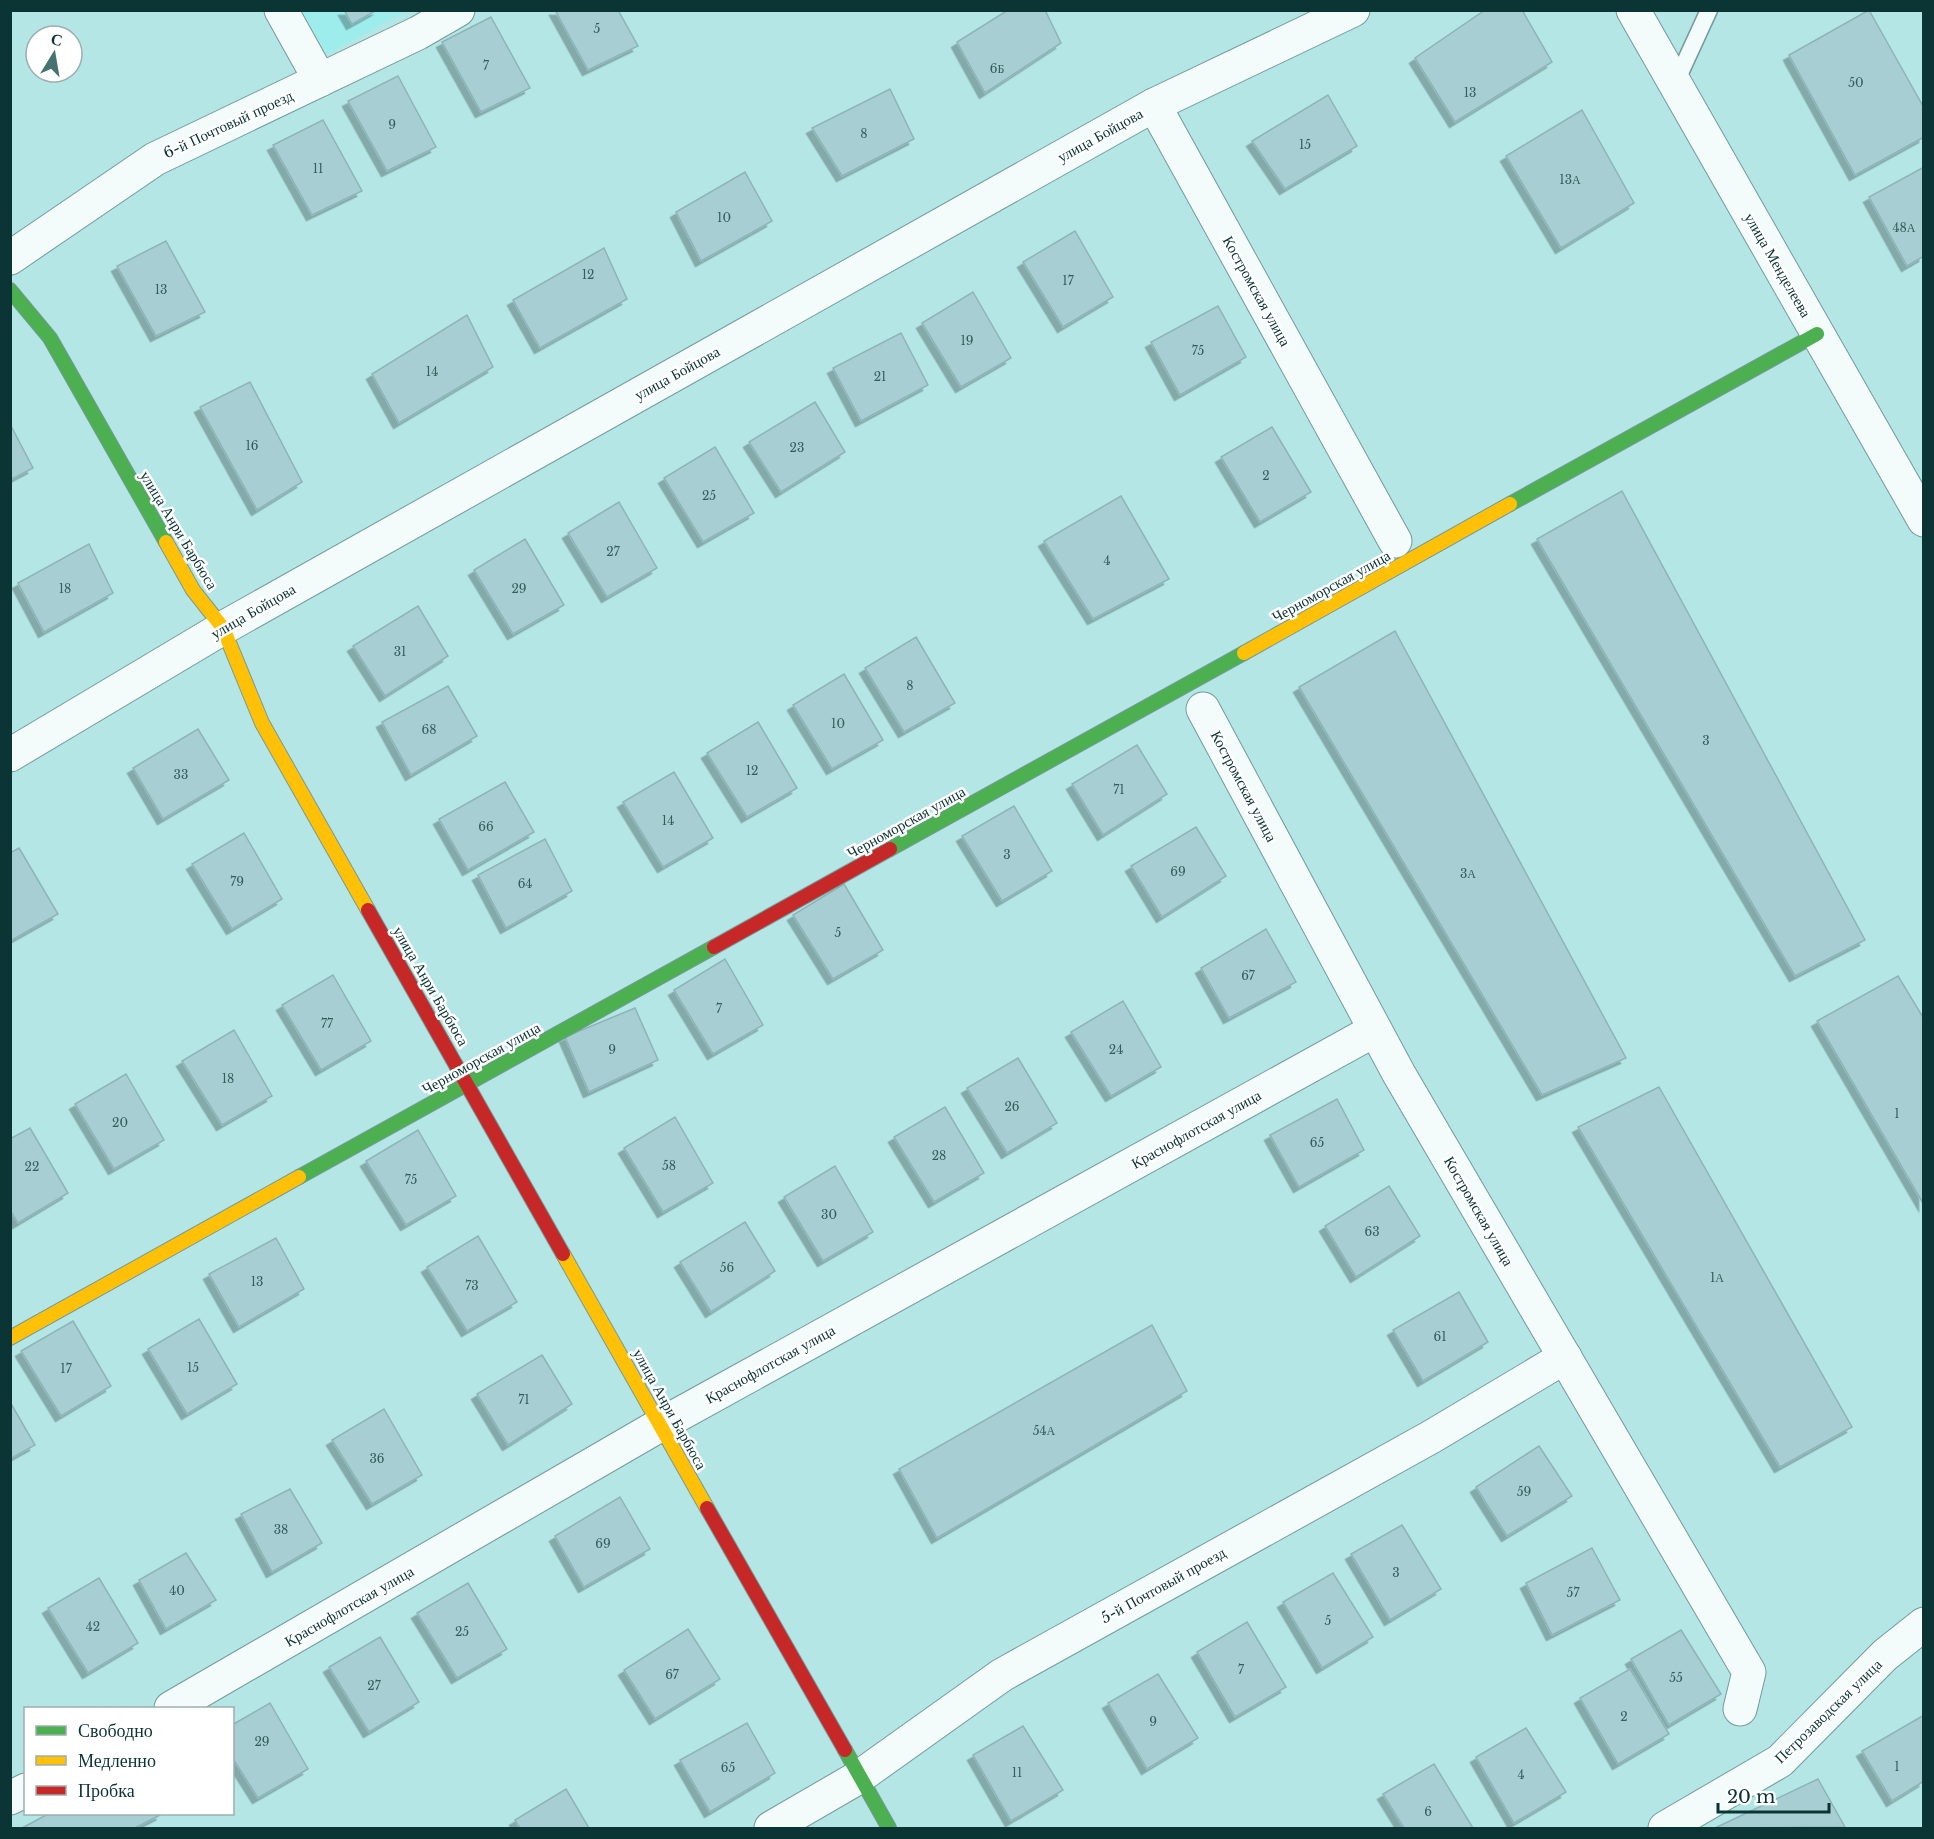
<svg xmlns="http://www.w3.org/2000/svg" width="1934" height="1839" viewBox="0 0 1934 1839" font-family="'Libre Baskerville',serif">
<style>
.built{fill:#9deded}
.building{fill:#a7cfd3;stroke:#8db4b8;stroke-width:1.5;filter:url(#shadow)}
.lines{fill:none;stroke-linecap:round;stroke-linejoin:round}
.lane-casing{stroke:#759a9a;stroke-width:19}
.street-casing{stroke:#759a9a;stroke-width:35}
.fast-casing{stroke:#759a9a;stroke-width:16}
.slow-casing{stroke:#759a9a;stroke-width:16}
.jam-casing{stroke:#759a9a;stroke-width:16}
.lane{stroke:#f4fbfb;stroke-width:16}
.street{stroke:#f4fbfb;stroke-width:33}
.fast{stroke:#4caf50;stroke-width:14}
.slow{stroke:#ffc107;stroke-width:14}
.jam{stroke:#c62828;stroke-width:14}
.labels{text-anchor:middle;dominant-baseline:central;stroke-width:5;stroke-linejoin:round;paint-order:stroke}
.number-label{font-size:12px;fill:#345d5e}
.street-label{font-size:15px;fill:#0b3434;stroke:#fff}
</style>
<defs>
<filter id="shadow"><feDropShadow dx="-5.5" dy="5.5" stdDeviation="0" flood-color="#0004"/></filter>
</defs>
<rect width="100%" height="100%" fill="#b4e6e6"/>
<polygon class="built" points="302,11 407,11 327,54"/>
<g class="building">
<polygon points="344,10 377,10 352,24"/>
<polygon points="555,10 618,10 638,46 588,70"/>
<polygon points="1008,10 1045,10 1061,43 985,93 957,42"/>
<polygon points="1485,10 1522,10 1552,62 1455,122 1415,58"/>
<polygon points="1869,10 1924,108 1924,137 1855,175 1789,55"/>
<polygon points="491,17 530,88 481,112 442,42"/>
<polygon points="398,76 436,147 387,171 348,101"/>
<polygon points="890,89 914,139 842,176 812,128"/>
<polygon points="1328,95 1357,146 1285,189 1252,141"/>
<polygon points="1582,110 1634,203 1561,248 1506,156"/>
<polygon points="323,120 362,191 312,215 273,145"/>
<polygon points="1924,167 1924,256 1907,266 1869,197"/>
<polygon points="745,172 772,221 701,261 676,212"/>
<polygon points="1075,231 1113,297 1063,327 1023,262"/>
<polygon points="166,241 205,312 156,336 117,266"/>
<polygon points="604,248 627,299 540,348 513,300"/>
<polygon points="973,292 1011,358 961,387 922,323"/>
<polygon points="1218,306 1246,357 1180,395 1151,342"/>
<polygon points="467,315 493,367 399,423 372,374"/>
<polygon points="901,333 928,385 861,421 833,368"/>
<polygon points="250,382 302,482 257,510 200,407"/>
<polygon points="815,402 845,452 781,492 749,442"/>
<polygon points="10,424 33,468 10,480"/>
<polygon points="1272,427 1311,492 1260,522 1221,457"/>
<polygon points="715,447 754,513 703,542 664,478"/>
<polygon points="1622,491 1865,940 1795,976 1537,539"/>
<polygon points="1121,496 1169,579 1093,619 1044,541"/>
<polygon points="619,502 657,568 607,597 568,533"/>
<polygon points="525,539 564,605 513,634 474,570"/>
<polygon points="89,544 113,593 44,632 18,583"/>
<polygon points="418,606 448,656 385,696 353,646"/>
<polygon points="1395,631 1626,1058 1542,1095 1299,687"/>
<polygon points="916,637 955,703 904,732 865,668"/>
<polygon points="844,674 883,740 832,769 793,705"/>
<polygon points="448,686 477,736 411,775 382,722"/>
<polygon points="758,722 797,788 747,817 707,753"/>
<polygon points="198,729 229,780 163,819 133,768"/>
<polygon points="1137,745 1167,794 1103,835 1072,784"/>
<polygon points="674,772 713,838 663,867 623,802"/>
<polygon points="505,782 534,832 468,870 439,819"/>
<polygon points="1014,806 1052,871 1002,901 962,836"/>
<polygon points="1196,827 1226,876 1162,917 1131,866"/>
<polygon points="244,833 282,899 232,929 192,864"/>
<polygon points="545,839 572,891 506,928 478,875"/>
<polygon points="19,848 58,914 10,941 10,853"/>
<polygon points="844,884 883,950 833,979 793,915"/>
<polygon points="1266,929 1296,982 1229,1018 1201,968"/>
<polygon points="725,959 763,1025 713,1054 674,990"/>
<polygon points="333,975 371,1041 321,1070 282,1005"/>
<polygon points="1898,976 1924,1019 1924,1205 1817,1021"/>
<polygon points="1123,1001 1161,1067 1111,1096 1071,1032"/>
<polygon points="635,1008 658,1060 589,1092 565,1037"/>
<polygon points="234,1030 272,1096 222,1125 182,1061"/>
<polygon points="1018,1058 1057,1123 1007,1153 967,1088"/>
<polygon points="126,1074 164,1140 114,1169 75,1104"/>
<polygon points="1659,1087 1852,1427 1780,1467 1578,1127"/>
<polygon points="1337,1099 1364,1150 1299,1187 1270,1135"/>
<polygon points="945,1107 984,1173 934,1202 894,1137"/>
<polygon points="675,1117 713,1183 663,1212 624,1148"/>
<polygon points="30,1128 68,1193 18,1223 10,1210 10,1139"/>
<polygon points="418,1130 456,1196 406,1225 366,1161"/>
<polygon points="835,1166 873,1232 823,1261 784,1197"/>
<polygon points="1389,1186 1420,1236 1356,1277 1325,1226"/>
<polygon points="745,1222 775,1271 711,1312 680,1262"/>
<polygon points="478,1236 517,1302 467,1331 427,1267"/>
<polygon points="276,1238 304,1289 239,1327 209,1274"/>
<polygon points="1459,1292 1488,1342 1423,1381 1393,1330"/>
<polygon points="199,1319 237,1384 187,1414 148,1349"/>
<polygon points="73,1321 111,1386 61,1416 21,1351"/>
<polygon points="1152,1325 1187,1391 937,1538 899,1469"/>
<polygon points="542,1355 572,1404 508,1445 477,1394"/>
<polygon points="10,1402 35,1445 10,1459"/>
<polygon points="384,1409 422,1475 372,1504 332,1440"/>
<polygon points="1539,1446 1572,1496 1507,1536 1476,1487"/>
<polygon points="290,1489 322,1543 272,1572 241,1514"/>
<polygon points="620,1497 650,1549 584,1587 555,1536"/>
<polygon points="1402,1525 1441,1589 1390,1620 1351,1554"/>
<polygon points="1592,1548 1620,1600 1552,1635 1526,1583"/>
<polygon points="186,1553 216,1600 166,1629 139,1580"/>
<polygon points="1333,1573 1373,1637 1322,1668 1283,1602"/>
<polygon points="99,1578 138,1643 88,1673 48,1608"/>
<polygon points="468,1583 507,1649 457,1678 417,1613"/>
<polygon points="1247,1622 1286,1687 1235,1717 1197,1652"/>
<polygon points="688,1629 720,1679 655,1719 624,1670"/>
<polygon points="1681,1630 1721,1694 1669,1725 1631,1659"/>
<polygon points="380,1637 419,1702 369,1732 329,1667"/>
<polygon points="1630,1669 1669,1734 1618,1764 1580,1698"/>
<polygon points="1158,1674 1198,1738 1147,1769 1108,1703"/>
<polygon points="270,1703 308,1769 258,1798 232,1757 232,1725"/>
<polygon points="1924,1715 1924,1781 1892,1801 1862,1751"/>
<polygon points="747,1723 775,1773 710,1812 680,1760"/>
<polygon points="1023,1726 1063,1790 1011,1821 973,1755"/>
<polygon points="1526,1728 1566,1792 1514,1823 1476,1757"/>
<polygon points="1434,1764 1473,1828 1404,1828 1383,1794"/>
<polygon points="1818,1779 1845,1827 1715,1828"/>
<polygon points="566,1789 589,1828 520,1828 515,1820"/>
<polygon points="48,1814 162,1814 135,1828 22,1828"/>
</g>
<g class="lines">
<defs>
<polyline id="lane" points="1675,84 1709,10"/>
<g id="street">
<polyline points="281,10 320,80"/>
<polyline points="1633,10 1924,520"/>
<polyline points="1154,105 1395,541"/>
<polyline points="10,258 155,159 418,33 458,10"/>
<polyline points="1203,709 1399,1074 1749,1672 1740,1709"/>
<polyline points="10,755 223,628 1154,105 1353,10"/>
<polyline points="171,1708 660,1425 1375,1030"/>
<polyline points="10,1798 26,1790"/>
<polyline points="771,1828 859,1777 1002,1675 1431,1437 1565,1357"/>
<polyline points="1665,1828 1780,1761 1885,1655 1924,1624"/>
</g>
<g id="fast">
<polyline points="10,290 50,338 166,542"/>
<polyline points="1510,504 1817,334"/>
<polyline points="890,849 1244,653"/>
<polyline points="299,1177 714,947"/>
<polyline points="845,1750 889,1828"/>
</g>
<g id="slow">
<polyline points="166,542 193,590 223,628 262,723 368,910"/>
<polyline points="1244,653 1510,504"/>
<polyline points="563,1254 707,1508"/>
<polyline points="10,1338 299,1177"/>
</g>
<g id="jam">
<polyline points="368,910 563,1254"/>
<polyline points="714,947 890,849"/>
<polyline points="707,1508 845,1750"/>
</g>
</defs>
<use href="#lane" class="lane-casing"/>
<use href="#street" class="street-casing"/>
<use href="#fast" class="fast-casing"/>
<use href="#slow" class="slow-casing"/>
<use href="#jam" class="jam-casing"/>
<use href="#lane" class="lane"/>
<use href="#street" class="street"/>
<use href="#fast" class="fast"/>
<use href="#slow" class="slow"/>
<use href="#jam" class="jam"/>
</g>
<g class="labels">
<g class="number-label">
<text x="597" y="28">5</text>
<text x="486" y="65">7</text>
<text x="997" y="68">6Б</text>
<text x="1856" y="82">50</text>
<text x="1470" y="92">13</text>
<text x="392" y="124">9</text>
<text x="864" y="133">8</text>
<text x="1305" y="144">15</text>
<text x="318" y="168">11</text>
<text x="1570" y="179">13А</text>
<text x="724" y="217">10</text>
<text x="1904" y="227">48А</text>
<text x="588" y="274">12</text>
<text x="1068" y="280">17</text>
<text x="161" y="289">13</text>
<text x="967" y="340">19</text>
<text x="1198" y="350">75</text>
<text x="432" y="371">14</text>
<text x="880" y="376">21</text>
<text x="252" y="445">16</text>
<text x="797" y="447">23</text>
<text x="1266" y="475">2</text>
<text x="709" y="495">25</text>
<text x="613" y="551">27</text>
<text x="1107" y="560">4</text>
<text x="65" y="588">18</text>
<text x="519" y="588">29</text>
<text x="400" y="651">31</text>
<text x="910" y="685">8</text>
<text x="838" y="723">10</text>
<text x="429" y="729">68</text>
<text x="1706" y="740">3</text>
<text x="752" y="770">12</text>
<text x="181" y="774">33</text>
<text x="1119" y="789">71</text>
<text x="668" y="820">14</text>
<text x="486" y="826">66</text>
<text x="1007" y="854">3</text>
<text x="1178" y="871">69</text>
<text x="1468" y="873">3А</text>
<text x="237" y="881">79</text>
<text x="525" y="883">64</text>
<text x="838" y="932">5</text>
<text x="1248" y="975">67</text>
<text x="719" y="1008">7</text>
<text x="327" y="1023">77</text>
<text x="612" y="1049">9</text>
<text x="1116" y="1049">24</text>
<text x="228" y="1078">18</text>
<text x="1012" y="1106">26</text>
<text x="1897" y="1113">1</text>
<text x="120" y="1122">20</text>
<text x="1317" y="1142">65</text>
<text x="939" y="1155">28</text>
<text x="669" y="1165">58</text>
<text x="32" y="1166">22</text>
<text x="411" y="1179">75</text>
<text x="829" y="1214">30</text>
<text x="1372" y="1231">63</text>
<text x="727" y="1267">56</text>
<text x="1717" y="1277">1А</text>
<text x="257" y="1281">13</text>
<text x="472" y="1285">73</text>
<text x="1440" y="1336">61</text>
<text x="193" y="1367">15</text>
<text x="66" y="1368">17</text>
<text x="524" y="1399">71</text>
<text x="1044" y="1430">54А</text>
<text x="377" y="1458">36</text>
<text x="1524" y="1491">59</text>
<text x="281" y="1529">38</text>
<text x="603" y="1543">69</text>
<text x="1396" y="1572">3</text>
<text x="177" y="1590">40</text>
<text x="1573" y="1592">57</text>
<text x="1328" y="1620">5</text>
<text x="93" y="1626">42</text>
<text x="462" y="1631">25</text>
<text x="1241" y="1669">7</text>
<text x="672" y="1674">67</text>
<text x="1676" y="1677">55</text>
<text x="374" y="1685">27</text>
<text x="1624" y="1716">2</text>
<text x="1153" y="1721">9</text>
<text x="262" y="1741">29</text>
<text x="1897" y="1766">1</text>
<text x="728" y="1767">65</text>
<text x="1017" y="1772">11</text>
<text x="1521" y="1774">4</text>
<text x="1428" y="1811">6</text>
</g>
<g class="street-label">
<text transform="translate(228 124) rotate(-25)">6-й Почтовый проезд</text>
<text transform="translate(1100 135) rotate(-29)">улица Бойцова</text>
<text transform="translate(1778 265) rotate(60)">улица Менделеева</text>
<text transform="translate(1257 291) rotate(61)">Костромская улица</text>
<text transform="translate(677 373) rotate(-29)">улица Бойцова</text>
<text transform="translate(179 530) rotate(59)">улица Анри Барбюса</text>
<text transform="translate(1331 586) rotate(-29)">Черноморская улица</text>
<text transform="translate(253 611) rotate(-30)">улица Бойцова</text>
<text transform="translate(1244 786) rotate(62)">Костромская улица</text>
<text transform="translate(906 822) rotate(-29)">Черноморская улица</text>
<text transform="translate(431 986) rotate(60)">улица Анри Барбюса</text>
<text transform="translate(481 1058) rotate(-29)">Черноморская улица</text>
<text transform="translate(1196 1129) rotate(-29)">Краснофлотская улица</text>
<text transform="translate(1479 1211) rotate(60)">Костромская улица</text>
<text transform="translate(770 1364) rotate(-29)">Краснофлотская улица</text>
<text transform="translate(670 1409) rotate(61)">улица Анри Барбюса</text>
<text transform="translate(1163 1585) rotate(-29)">5-й Почтовый проезд</text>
<text transform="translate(349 1606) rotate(-30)">Краснофлотская улица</text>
<text transform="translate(1828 1711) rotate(-44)">Петрозаводская улица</text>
</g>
</g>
<rect width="1934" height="1839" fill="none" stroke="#0b3434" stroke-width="24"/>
<rect x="24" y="1707" width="210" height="108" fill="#ffffff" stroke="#9daeae" stroke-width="1.5"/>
<rect x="36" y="1726" width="30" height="9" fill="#4caf50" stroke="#9daeae" stroke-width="1.5"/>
<text x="78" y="1737" font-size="18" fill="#0b3434">Свободно</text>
<rect x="36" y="1756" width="30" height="9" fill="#ffc107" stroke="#9daeae" stroke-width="1.5"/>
<text x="78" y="1767" font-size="18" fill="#0b3434">Медленно</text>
<rect x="36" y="1786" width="30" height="9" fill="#c62828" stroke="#9daeae" stroke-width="1.5"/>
<text x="78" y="1797" font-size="18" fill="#0b3434">Пробка</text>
<g transform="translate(54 54) rotate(11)"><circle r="28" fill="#ffffff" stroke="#9daeae" stroke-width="1.5"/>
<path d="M0-4.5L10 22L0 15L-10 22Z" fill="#467272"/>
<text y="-9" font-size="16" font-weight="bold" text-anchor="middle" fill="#0b3434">С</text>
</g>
<path d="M1718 1803v9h111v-9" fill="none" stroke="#0b3434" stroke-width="3"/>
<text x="1727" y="1803" font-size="18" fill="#0b3434" stroke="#ffffff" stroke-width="4.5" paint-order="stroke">20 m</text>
</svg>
